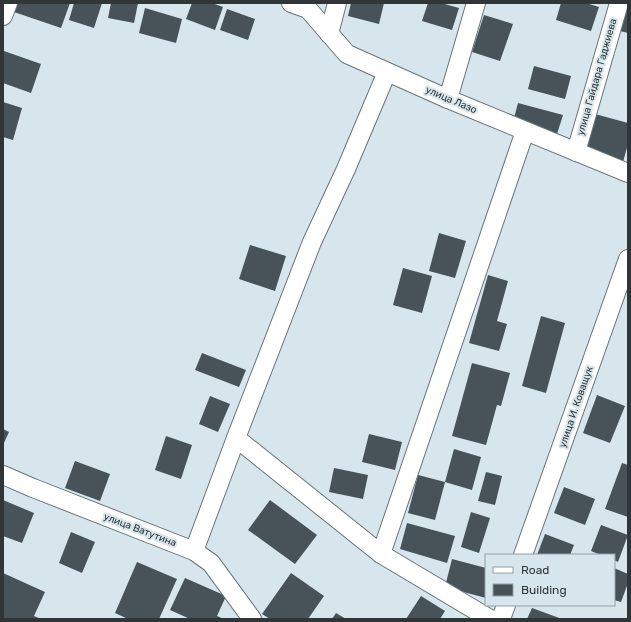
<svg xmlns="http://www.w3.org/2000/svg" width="631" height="622" viewBox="0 0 631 622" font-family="Rubik,sans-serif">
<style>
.building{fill:#475359}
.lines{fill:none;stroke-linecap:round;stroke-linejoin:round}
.street-casing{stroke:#68757b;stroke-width:20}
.street{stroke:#fff;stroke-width:18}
.labels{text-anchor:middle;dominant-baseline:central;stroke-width:4;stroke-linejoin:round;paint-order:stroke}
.street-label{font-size:10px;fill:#303538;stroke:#d7e6ec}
</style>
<rect width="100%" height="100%" fill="#d7e6ec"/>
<g class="building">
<polygon points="17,3 70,3 61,28 14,12"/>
<polygon points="74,3 102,3 94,28 69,20"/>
<polygon points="111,3 138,3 134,23 108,18"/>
<polygon points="192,3 212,3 223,7 215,30 186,19"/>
<polygon points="351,3 384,3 379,24 348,16"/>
<polygon points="428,3 441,3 459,8 452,30 422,21"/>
<polygon points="561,3 586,3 599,7 591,31 556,20"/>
<polygon points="627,3 628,3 628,33 620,31"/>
<polygon points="145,8 182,19 176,43 139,33"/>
<polygon points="227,9 255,19 248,40 220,30"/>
<polygon points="484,15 513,24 500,61 472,52"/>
<polygon points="4,51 41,64 31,93 3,83 3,54"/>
<polygon points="534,66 571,76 565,99 528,89"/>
<polygon points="3,102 22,108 13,140 3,137"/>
<polygon points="518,103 563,115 557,134 513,122"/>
<polygon points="595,114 628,123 628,144 623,162 585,152"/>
<polygon points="439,233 466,241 455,278 429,271"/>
<polygon points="250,245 286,256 275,291 239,279"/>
<polygon points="403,268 432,276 422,313 393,305"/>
<polygon points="488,275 508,281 497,321 507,324 499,351 469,343"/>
<polygon points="541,316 565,323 546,393 522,386"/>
<polygon points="202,353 246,370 239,387 195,370"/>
<polygon points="472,363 510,373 501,406 497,405 486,445 452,436"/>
<polygon points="597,395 625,406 610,443 583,433"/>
<polygon points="210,396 230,404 218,432 199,424"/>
<polygon points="3,429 9,432 3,445"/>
<polygon points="369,434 402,442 395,470 362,462"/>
<polygon points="166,436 192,445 181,479 155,470"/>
<polygon points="454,449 481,457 472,490 445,482"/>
<polygon points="75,461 110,474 100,501 65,488"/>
<polygon points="622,463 628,465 628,517 605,509"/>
<polygon points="334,468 368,475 363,499 329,492"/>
<polygon points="486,472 502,476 495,505 478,501"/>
<polygon points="418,475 445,482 435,520 408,513"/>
<polygon points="564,487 595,499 585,525 554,513"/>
<polygon points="3,500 34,513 22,543 3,536"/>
<polygon points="270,500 317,535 295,564 248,530"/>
<polygon points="471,512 490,518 479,553 461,547"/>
<polygon points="407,523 455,536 447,563 400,549"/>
<polygon points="601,525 628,535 618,562 614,560 614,555 601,555 591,551"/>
<polygon points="71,532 95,542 82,573 59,563"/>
<polygon points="545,534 574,545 570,555 537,555"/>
<polygon points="452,559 486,568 486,598 445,587"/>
<polygon points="137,562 177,579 159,619 128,619 115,613"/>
<polygon points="614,568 628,574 628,583 621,602 614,600"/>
<polygon points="3,573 45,592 34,616 41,619 3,619"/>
<polygon points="291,573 324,596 308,619 270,619 262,614"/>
<polygon points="185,578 226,596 217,616 224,619 190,619 170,610"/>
<polygon points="421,596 445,611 440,619 406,619"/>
<polygon points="532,608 562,619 527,619"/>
<polygon points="336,613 346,619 332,619"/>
</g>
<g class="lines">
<defs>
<g id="street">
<polyline points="291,3 308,9 347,54 448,99 628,173"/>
<polyline points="3,16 8,3"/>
<polyline points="329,34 337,3"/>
<polyline points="448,99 476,3"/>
<polyline points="576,152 619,3"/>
<polyline points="236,438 381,554 490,619"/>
<polyline points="3,475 33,488 194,551 211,563 252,619"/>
<polyline points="194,551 236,438 312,242 346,169 387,72"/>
<polyline points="381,554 525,131"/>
<polyline points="523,555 628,259"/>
<polyline points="501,619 506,605"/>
</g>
</defs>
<use href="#street" class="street-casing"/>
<use href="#street" class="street"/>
</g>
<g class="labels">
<g class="street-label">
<text transform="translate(597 77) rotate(-74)">улица Гайдара Гаджиева</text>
<text transform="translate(451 100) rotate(23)">улица Лазо</text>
<text transform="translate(576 407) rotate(-71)">улица И. Коващук</text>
<text transform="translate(140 530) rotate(21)">улица Ватутина</text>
</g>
</g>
<rect width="631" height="622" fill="none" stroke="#303538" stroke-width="8"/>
<rect x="485" y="554" width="130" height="52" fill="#d7e6ec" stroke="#949fa4"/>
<rect x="493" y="567" width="20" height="6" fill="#ffffff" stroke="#949fa4"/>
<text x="521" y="574" font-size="12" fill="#303538">Road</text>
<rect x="493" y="584" width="20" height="12" fill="#475359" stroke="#949fa4"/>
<text x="521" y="594" font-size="12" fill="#303538">Building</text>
</svg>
